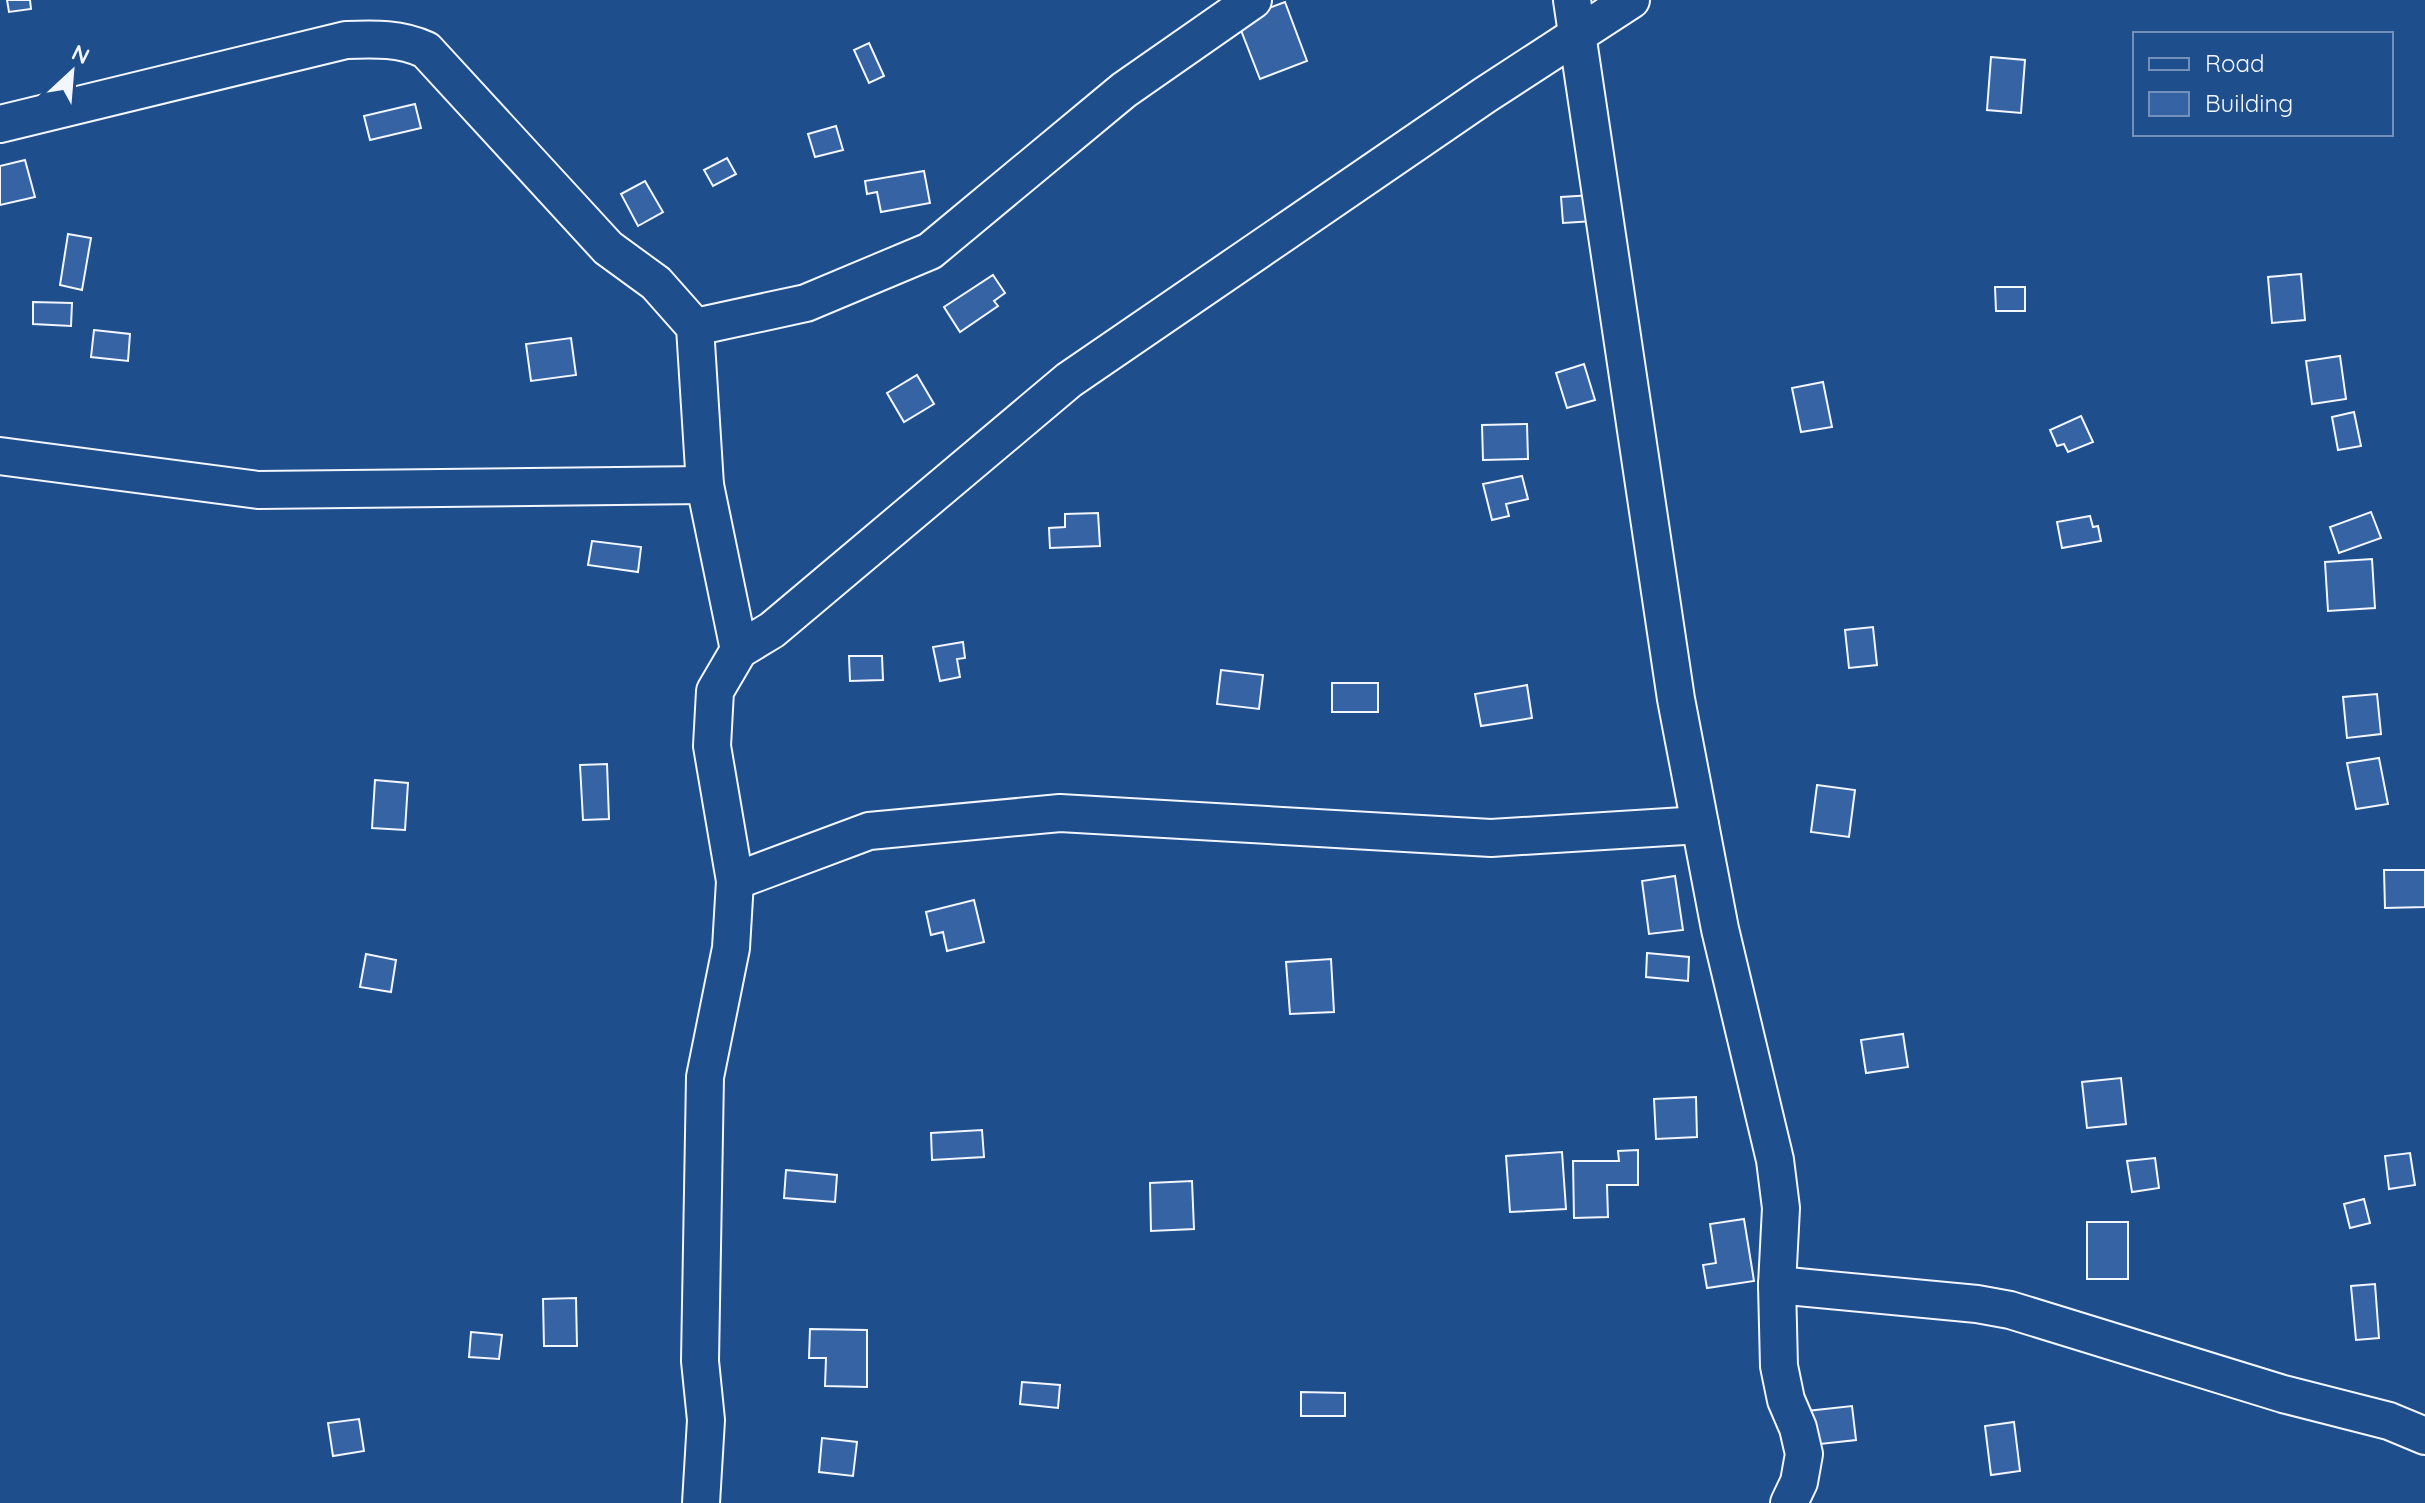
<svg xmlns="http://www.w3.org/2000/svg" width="2425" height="1503" viewBox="0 0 2425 1503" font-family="Quicksand,sans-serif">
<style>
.building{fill:#3563a3;stroke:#f2f6ff;stroke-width:2}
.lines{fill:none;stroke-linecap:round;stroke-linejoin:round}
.minor-casing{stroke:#f2f6ff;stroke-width:40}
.minor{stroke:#1f4e8c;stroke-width:36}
</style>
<rect width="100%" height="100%" fill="#1f4e8c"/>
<g class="building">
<polygon points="7,0 30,0 31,9 9,12"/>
<polygon points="1285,2 1307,61 1260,79 1237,20"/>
<polygon points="869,43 884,76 869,83 854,50"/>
<polygon points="1991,57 2025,60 2021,113 1987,110"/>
<polygon points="415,104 421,128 370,140 364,116"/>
<polygon points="836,126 843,150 815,157 808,134"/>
<polygon points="727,158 736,174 713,186 704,170"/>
<polygon points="25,160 35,197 0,205 0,166"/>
<polygon points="924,171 930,203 881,212 877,192 867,194 865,181"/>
<polygon points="645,181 663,212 638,226 621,194"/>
<polygon points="1593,195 1594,221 1563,223 1561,197"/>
<polygon points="68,234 91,238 82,290 60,285"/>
<polygon points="2301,274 2305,320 2272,323 2268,277"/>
<polygon points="993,275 1005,293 994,301 998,306 960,332 944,307"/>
<polygon points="1995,287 2025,287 2025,311 1996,311"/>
<polygon points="33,302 72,303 71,326 33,324"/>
<polygon points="94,330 130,334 128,361 91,357"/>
<polygon points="571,338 576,375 531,381 526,344"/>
<polygon points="2340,356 2346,399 2312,404 2306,361"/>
<polygon points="1584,364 1595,400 1567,408 1556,373"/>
<polygon points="917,375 934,404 904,422 887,393"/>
<polygon points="1823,382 1832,427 1801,432 1792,388"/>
<polygon points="2354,412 2361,446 2338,450 2332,417"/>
<polygon points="2081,416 2093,442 2068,452 2064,444 2057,446 2050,430"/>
<polygon points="1527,424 1528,459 1483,460 1482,425"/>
<polygon points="1522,476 1528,499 1506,504 1509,516 1492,520 1483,484"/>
<polygon points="2371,512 2381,538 2339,553 2330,527"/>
<polygon points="1098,513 1100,546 1050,548 1049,528 1065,527 1065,514"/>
<polygon points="2090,516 2093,527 2098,526 2101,541 2062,548 2057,522"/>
<polygon points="592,541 641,547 638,572 588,565"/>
<polygon points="2372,559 2375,608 2328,611 2325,562"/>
<polygon points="1873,627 1877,665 1849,668 1845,630"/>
<polygon points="963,642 965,658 957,659 960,677 940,681 933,647"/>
<polygon points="849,656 882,656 883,680 850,681"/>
<polygon points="1221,670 1263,675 1259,709 1217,704"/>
<rect x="1332" y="683" width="46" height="29"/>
<polygon points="1527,685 1532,718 1481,726 1475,694"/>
<polygon points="2377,694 2381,734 2347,738 2343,697"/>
<polygon points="2379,758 2388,804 2356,809 2347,763"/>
<polygon points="607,764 609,819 583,820 580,765"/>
<polygon points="375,780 408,783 405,830 372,828"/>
<polygon points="1817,785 1855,790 1849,837 1811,832"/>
<polygon points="2384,870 2425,870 2425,907 2385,908"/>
<polygon points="1675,876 1683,930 1649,934 1642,881"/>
<polygon points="974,900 984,942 947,951 943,932 931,935 926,912"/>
<polygon points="1647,953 1689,957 1688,981 1646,977"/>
<polygon points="366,954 396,960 391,992 360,987"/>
<polygon points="1331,959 1334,1012 1290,1014 1286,962"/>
<polygon points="1903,1034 1908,1067 1866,1073 1861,1040"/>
<polygon points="2121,1078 2126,1124 2087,1128 2082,1082"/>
<polygon points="1696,1097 1697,1137 1656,1139 1654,1099"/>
<polygon points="982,1130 984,1157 932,1160 931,1133"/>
<polygon points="1638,1150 1638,1185 1607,1185 1608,1217 1574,1218 1573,1161 1619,1161 1618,1151"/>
<polygon points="1562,1152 1566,1209 1510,1212 1506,1156"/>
<polygon points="2410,1153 2415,1185 2389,1189 2385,1156"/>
<polygon points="2155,1158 2159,1188 2132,1192 2127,1161"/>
<polygon points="786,1170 837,1175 835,1202 784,1198"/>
<polygon points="1192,1181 1194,1229 1151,1231 1150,1183"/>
<polygon points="2364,1199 2370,1223 2350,1228 2344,1204"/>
<polygon points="1744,1219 1754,1281 1707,1288 1703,1265 1716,1263 1710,1224"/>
<rect x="2087" y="1222" width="41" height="57"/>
<polygon points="2375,1284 2379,1338 2356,1340 2351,1286"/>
<polygon points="576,1298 577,1346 544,1346 543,1299"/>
<polygon points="810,1329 867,1330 867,1387 825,1386 826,1358 809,1358"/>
<polygon points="471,1332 502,1335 499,1359 469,1357"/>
<polygon points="1022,1382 1060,1385 1058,1408 1020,1404"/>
<polygon points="1301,1392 1345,1393 1345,1416 1301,1416"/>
<polygon points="1852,1406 1856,1440 1811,1445 1807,1411"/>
<polygon points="359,1419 364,1451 333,1456 328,1423"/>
<polygon points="2014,1422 2020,1471 1991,1475 1985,1426"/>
<polygon points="822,1438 857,1442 853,1476 819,1472"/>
</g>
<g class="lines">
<defs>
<g id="minor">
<polyline points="1572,0 1676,699 1720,929 1775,1160 1781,1208 1777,1285 1779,1366 1786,1400 1798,1428 1804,1454 1799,1482 1789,1503"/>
<path d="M 0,124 L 346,40 C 375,39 400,38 426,50 L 608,248 L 656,283 L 695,327 L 705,485 L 739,650"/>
<polyline points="695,327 806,303 930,251 1124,90 1253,0"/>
<polyline points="0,456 258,490 705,485"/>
<polyline points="735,881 869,831 1060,813 1491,838 1700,825"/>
<polyline points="1777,1285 1977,1304 2010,1310 2283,1394 2389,1421 2425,1436"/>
<polyline points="701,1503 706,1420 700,1361 705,1077 731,948 735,881 712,746 715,691 739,650 772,630 1069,380 1485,95 1631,0"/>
</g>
</defs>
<use href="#minor" class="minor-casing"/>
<use href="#minor" class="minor"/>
</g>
<rect x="2133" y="32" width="260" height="104" fill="#1f4e8c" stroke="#7391ba" stroke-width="2"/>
<rect x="2149" y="58" width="40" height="12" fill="#1f4e8c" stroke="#7391ba" stroke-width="2"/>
<text x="2205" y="72" font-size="24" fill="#f2f6ff">Road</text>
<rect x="2149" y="92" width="40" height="24" fill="#3563a3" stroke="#7391ba" stroke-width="2"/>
<text x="2205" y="112" font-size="24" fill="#f2f6ff">Building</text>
<g transform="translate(72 72) rotate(26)" stroke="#1f4e8c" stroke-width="6" paint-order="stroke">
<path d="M0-6L14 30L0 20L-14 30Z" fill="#f2f6ff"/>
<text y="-12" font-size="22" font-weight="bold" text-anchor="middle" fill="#f2f6ff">N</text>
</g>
</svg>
